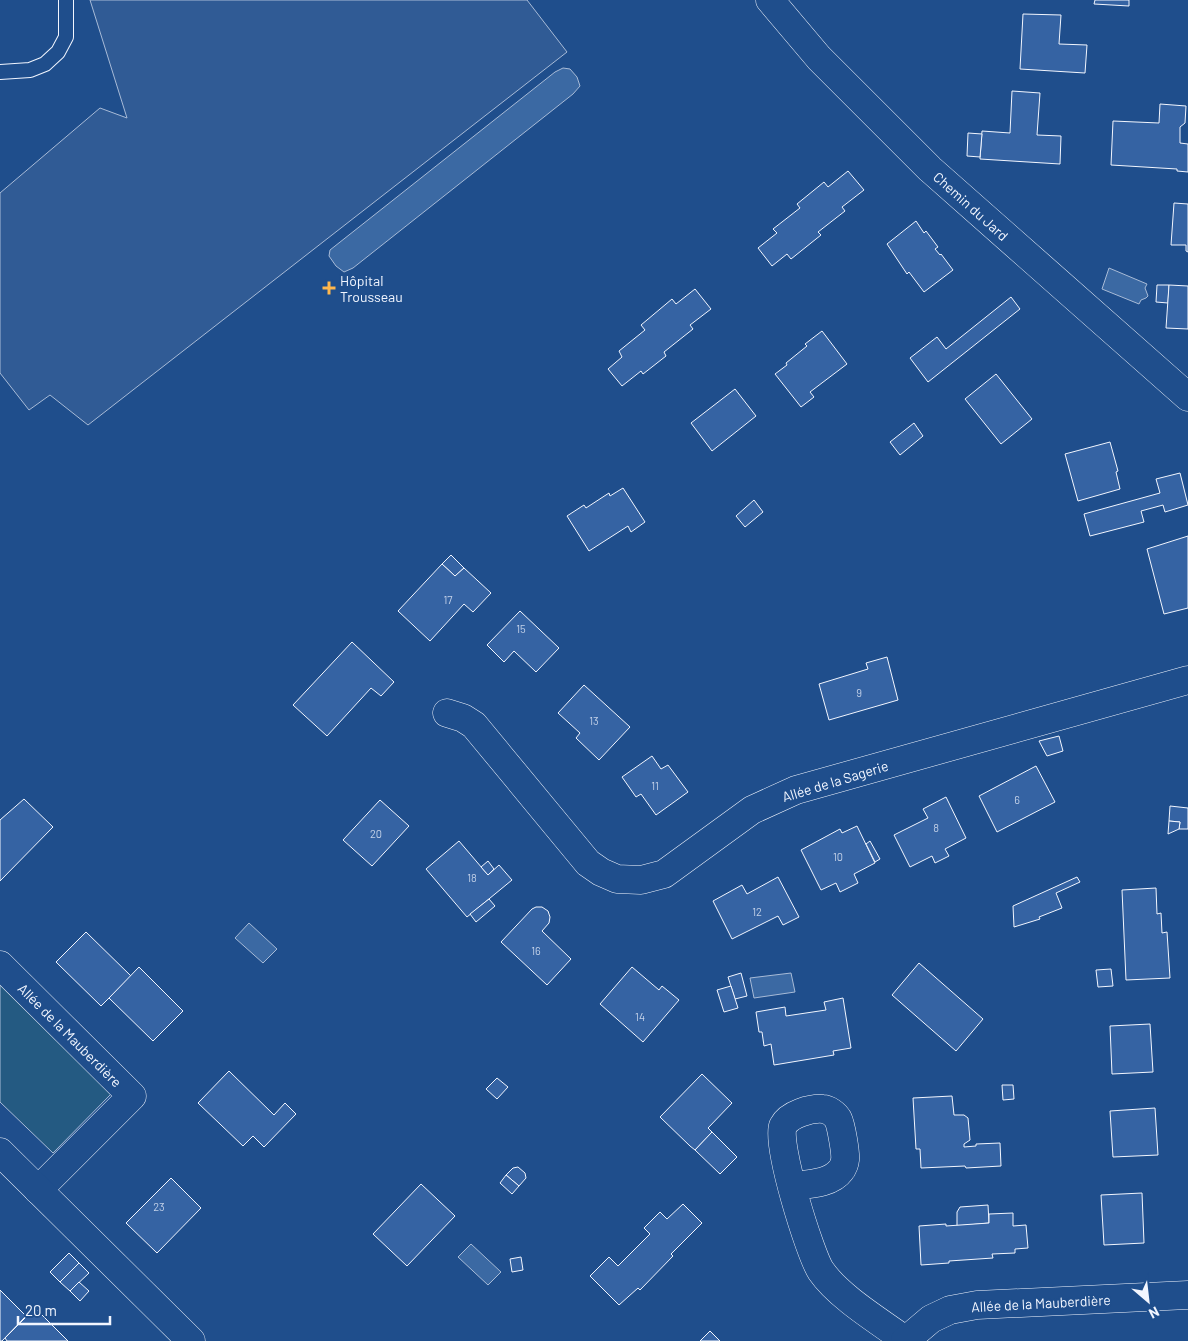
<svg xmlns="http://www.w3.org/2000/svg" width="1188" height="1341" viewBox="0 0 1188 1341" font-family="Barlow,sans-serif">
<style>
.green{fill:#245a82;stroke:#a8bbd7}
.parking{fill:#305b95;stroke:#a8bbd7}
.water{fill:#3b69a3;stroke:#a8bbd7}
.building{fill:#3563a3;stroke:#f2f6ff}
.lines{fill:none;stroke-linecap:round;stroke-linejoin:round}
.lane-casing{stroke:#f2f6ff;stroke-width:16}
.street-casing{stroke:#f2f6ff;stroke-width:29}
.lane{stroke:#1f4e8c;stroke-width:14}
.street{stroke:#1f4e8c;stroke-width:28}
.poi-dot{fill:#ffb74d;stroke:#1f4e8c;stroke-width:2}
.labels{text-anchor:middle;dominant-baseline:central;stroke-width:4;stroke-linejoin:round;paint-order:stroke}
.number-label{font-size:11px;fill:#c3d1e8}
.street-label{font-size:14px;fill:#f2f6ff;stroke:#1f4e8c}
.poi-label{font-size:14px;fill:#f2f6ff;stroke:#1f4e8c;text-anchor:start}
</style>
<rect width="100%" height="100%" fill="#1f4e8c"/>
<polygon class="green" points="0,984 112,1093 53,1153 0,1102"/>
<polygon class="parking" points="90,0 527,0 567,52 88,425 50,395 29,410 0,373 0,193 100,108 127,118"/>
<g class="water">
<polygon points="563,68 570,69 577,77 580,86 573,94 353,268 344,272 336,266 329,256 330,250 555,72"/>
<polygon points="1109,268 1147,284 1145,288 1148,296 1146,298 1141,300 1139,304 1102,289"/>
<polygon points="249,923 277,949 263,963 235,938"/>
<polygon points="791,973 795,992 754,998 750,978"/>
<polygon points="471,1244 501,1272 488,1285 458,1257"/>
</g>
<g class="building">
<polygon points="1095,0 1129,0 1129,6 1094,4"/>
<polygon points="1023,14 1061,15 1059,44 1087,45 1085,73 1020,69"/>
<polygon points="1012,91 1040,93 1037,135 1061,136 1060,164 980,159 982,131 1010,133"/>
<polygon points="1160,104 1186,106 1185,123 1180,127 1180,143 1188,144 1188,172 1177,171 1177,169 1111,165 1113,121 1159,123"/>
<polygon points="968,133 982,134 980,157 967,156"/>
<polygon points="848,171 864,190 842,207 845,211 818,232 821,235 791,259 787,254 772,266 758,248 777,233 773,229 800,208 797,204 824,182 828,187"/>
<polygon points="1174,203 1188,204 1188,252 1186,251 1186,245 1171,245"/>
<polygon points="916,221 924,233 926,231 938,247 935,249 940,255 941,254 953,270 924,292 909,272 907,274 887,244"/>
<polygon points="1157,285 1169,285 1168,303 1156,302"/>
<polygon points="1169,285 1188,286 1188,329 1166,328"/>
<polygon points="695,289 711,309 690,325 693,329 664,352 666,356 643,374 641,371 622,386 608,369 622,357 619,351 645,330 641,325 672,299 676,304"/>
<polygon points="1011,297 1020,309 928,382 910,358 937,337 946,349"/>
<polygon points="822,331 847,364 810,392 814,397 801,407 775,374 787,365 786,363 807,346 805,344"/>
<polygon points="996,374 1032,419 1001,444 965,399"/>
<polygon points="735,389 756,416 712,451 691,423"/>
<polygon points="914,423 923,436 900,455 890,442"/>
<polygon points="1110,442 1118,471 1116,472 1120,489 1078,501 1065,454"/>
<polygon points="1180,473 1188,505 1165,512 1163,505 1141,511 1144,522 1090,536 1084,514 1160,493 1156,479"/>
<polygon points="623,488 645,522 631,532 628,526 589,551 567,516 584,505 586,508 609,493 610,496"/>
<polygon points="754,500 763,512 745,527 736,516"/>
<polygon points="1188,536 1188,608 1164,614 1147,549"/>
<polygon points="451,555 464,568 455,576 442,564"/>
<polygon points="442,564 455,576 464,568 491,593 473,612 464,604 430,641 398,611"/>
<polygon points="520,611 559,648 536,672 514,651 504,662 487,645"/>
<polygon points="352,642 394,682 381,696 371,688 327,736 293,705"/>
<polygon points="887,657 898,700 829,720 819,684 868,669 866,663"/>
<polygon points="584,685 630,727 599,760 576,738 580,733 558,713"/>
<polygon points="1059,736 1063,751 1047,756 1039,741"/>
<polygon points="652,756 661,769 668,765 688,792 656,815 641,794 636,797 622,777"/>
<polygon points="1036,766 1055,802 997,832 979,796"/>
<polygon points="946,797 966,838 945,849 949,856 935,863 932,856 910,867 894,835 928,818 923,809"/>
<polygon points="24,799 53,827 0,881 0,820"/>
<polygon points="380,800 409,826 372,866 343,840"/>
<polygon points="1170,806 1188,808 1188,829 1179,829 1180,822 1169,821"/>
<polygon points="1169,821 1180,822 1179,829 1168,834"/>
<polygon points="857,826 875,863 854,874 858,883 840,892 836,883 821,890 801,850 840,829 842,833"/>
<polygon points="459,841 488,875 499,865 512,880 467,917 426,869"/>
<polygon points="870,841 880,859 875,862 866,844"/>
<polygon points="488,861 494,869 488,875 481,867"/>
<polygon points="778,877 799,917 783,925 778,916 732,939 713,901 742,885 747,894"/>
<polygon points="1077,877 1080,882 1056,893 1062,908 1039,917 1040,919 1014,927 1013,906"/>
<polygon points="1156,888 1157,914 1161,913 1162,933 1167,932 1170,978 1126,980 1122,890"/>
<polygon points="489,899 495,906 476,922 470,914"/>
<polygon points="536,907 542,907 548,911 550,917 549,923 542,931 571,959 547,985 501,942 532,909"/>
<polygon points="86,932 131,976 101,1006 56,962"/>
<polygon points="919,963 983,1019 956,1051 892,995"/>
<polygon points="139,967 183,1011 153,1041 109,998"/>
<polygon points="632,967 659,990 662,986 679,1000 643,1042 600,1004"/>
<polygon points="1111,969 1113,986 1098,987 1096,970"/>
<polygon points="741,973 747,996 735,999 728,977"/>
<polygon points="731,986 738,1008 724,1012 717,990"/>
<polygon points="843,998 851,1048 833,1051 834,1055 774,1065 771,1044 764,1046 762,1032 759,1032 756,1012 785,1007 786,1016 826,1010 824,1002"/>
<polygon points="1150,1024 1153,1072 1112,1074 1110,1026"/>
<polygon points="229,1071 274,1115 285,1103 296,1114 264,1147 253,1136 243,1146 198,1103"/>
<polygon points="702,1074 732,1103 708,1128 712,1132 695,1150 690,1146 660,1117"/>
<polygon points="497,1078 508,1087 497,1099 486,1089"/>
<polygon points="1002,1085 1013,1085 1014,1099 1003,1100"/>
<polygon points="952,1096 954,1115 964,1115 968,1118 970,1140 964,1144 964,1147 976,1146 976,1144 1000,1143 1001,1166 966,1168 965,1166 921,1168 920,1149 916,1149 913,1098"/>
<polygon points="1155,1108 1158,1155 1113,1157 1110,1111"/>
<polygon points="712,1132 737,1157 720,1174 695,1150"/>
<polygon points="518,1167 525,1173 526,1178 519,1186 506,1175 513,1168"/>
<polygon points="506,1175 519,1186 512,1194 500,1183"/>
<polygon points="171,1178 201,1208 157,1253 126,1223"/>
<polygon points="421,1184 455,1216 407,1266 373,1234"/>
<polygon points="1142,1193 1144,1243 1104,1245 1101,1195"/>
<polygon points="683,1204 702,1223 671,1254 673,1256 640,1290 638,1288 619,1305 590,1276 609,1257 618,1266 650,1234 644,1228 660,1212 667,1219"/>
<polygon points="988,1205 989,1223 957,1226 957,1212 960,1207"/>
<polygon points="1013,1213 1013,1226 1026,1225 1028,1248 1015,1249 1015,1253 992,1254 993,1258 949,1261 949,1263 921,1265 919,1226 946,1224 946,1226 989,1223 989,1214"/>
<polygon points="69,1253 79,1263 60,1282 50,1272"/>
<polygon points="521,1257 523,1270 512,1272 510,1259"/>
<polygon points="79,1263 89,1273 70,1291 60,1282"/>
<polygon points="79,1282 89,1291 80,1301 70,1291"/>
<polygon points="0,1290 26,1316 2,1341 0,1341"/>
<polygon points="35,1308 68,1341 7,1341 5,1338"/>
<polygon points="710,1331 720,1341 700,1341"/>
</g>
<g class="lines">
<defs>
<polyline id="lane" points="0,72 30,70 45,64 58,52 66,37 66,0"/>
<g id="street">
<polyline points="770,0 819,58 930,169 1188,397"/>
<polyline points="447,713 463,718 474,725 588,863 601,872 617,879 641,880 664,874 752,810 796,790 1188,680"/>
<polyline points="0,965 132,1096 38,1190"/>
<polyline points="0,1152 191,1341"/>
<path d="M 792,1186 C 808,1184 831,1184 841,1170 C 843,1168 845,1162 845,1160 C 846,1153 841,1125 838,1119 C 835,1114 828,1109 823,1109 C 811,1108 789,1114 783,1126 C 775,1141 810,1255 821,1271 C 839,1297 879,1321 905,1340"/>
<polyline points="905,1341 931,1319 950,1310 977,1305 1188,1295"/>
</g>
</defs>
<use href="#lane" class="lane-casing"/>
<use href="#street" class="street-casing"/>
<use href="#lane" class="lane"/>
<use href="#street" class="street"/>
</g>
<path class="poi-dot" d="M326.5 280.5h5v5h5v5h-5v5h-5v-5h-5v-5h5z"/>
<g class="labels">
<g class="number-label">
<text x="448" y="599">17</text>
<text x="521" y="628">15</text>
<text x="859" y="692">9</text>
<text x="594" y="720">13</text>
<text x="655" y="785">11</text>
<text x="1017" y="799">6</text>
<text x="936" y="827">8</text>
<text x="376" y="833">20</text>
<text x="838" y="856">10</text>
<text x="472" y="877">18</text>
<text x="757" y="911">12</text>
<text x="536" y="950">16</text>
<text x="640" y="1016">14</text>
<text x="159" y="1206">23</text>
</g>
<g class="street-label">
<text transform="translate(971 206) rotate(42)">Chemin du Jard</text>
<text transform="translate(835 781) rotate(-17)">Allée de la Sagerie</text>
<text transform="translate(70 1035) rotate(45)">Allée de la Mauberdière</text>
<text transform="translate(1041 1303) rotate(-3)">Allée de la Mauberdière</text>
</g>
<g class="poi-label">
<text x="340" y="280">Hôpital<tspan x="340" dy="16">Trousseau</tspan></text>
</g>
</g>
<g transform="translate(1148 1301) rotate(152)" stroke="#1f4e8c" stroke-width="4" paint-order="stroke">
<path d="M0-4L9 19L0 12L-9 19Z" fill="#f2f6ff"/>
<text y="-8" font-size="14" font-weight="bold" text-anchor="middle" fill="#f2f6ff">N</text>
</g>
<path d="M18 1316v8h92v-8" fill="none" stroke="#f2f6ff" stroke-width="2.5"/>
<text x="25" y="1316" font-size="15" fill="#f2f6ff" stroke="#1f4e8c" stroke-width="4" paint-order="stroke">20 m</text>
</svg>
